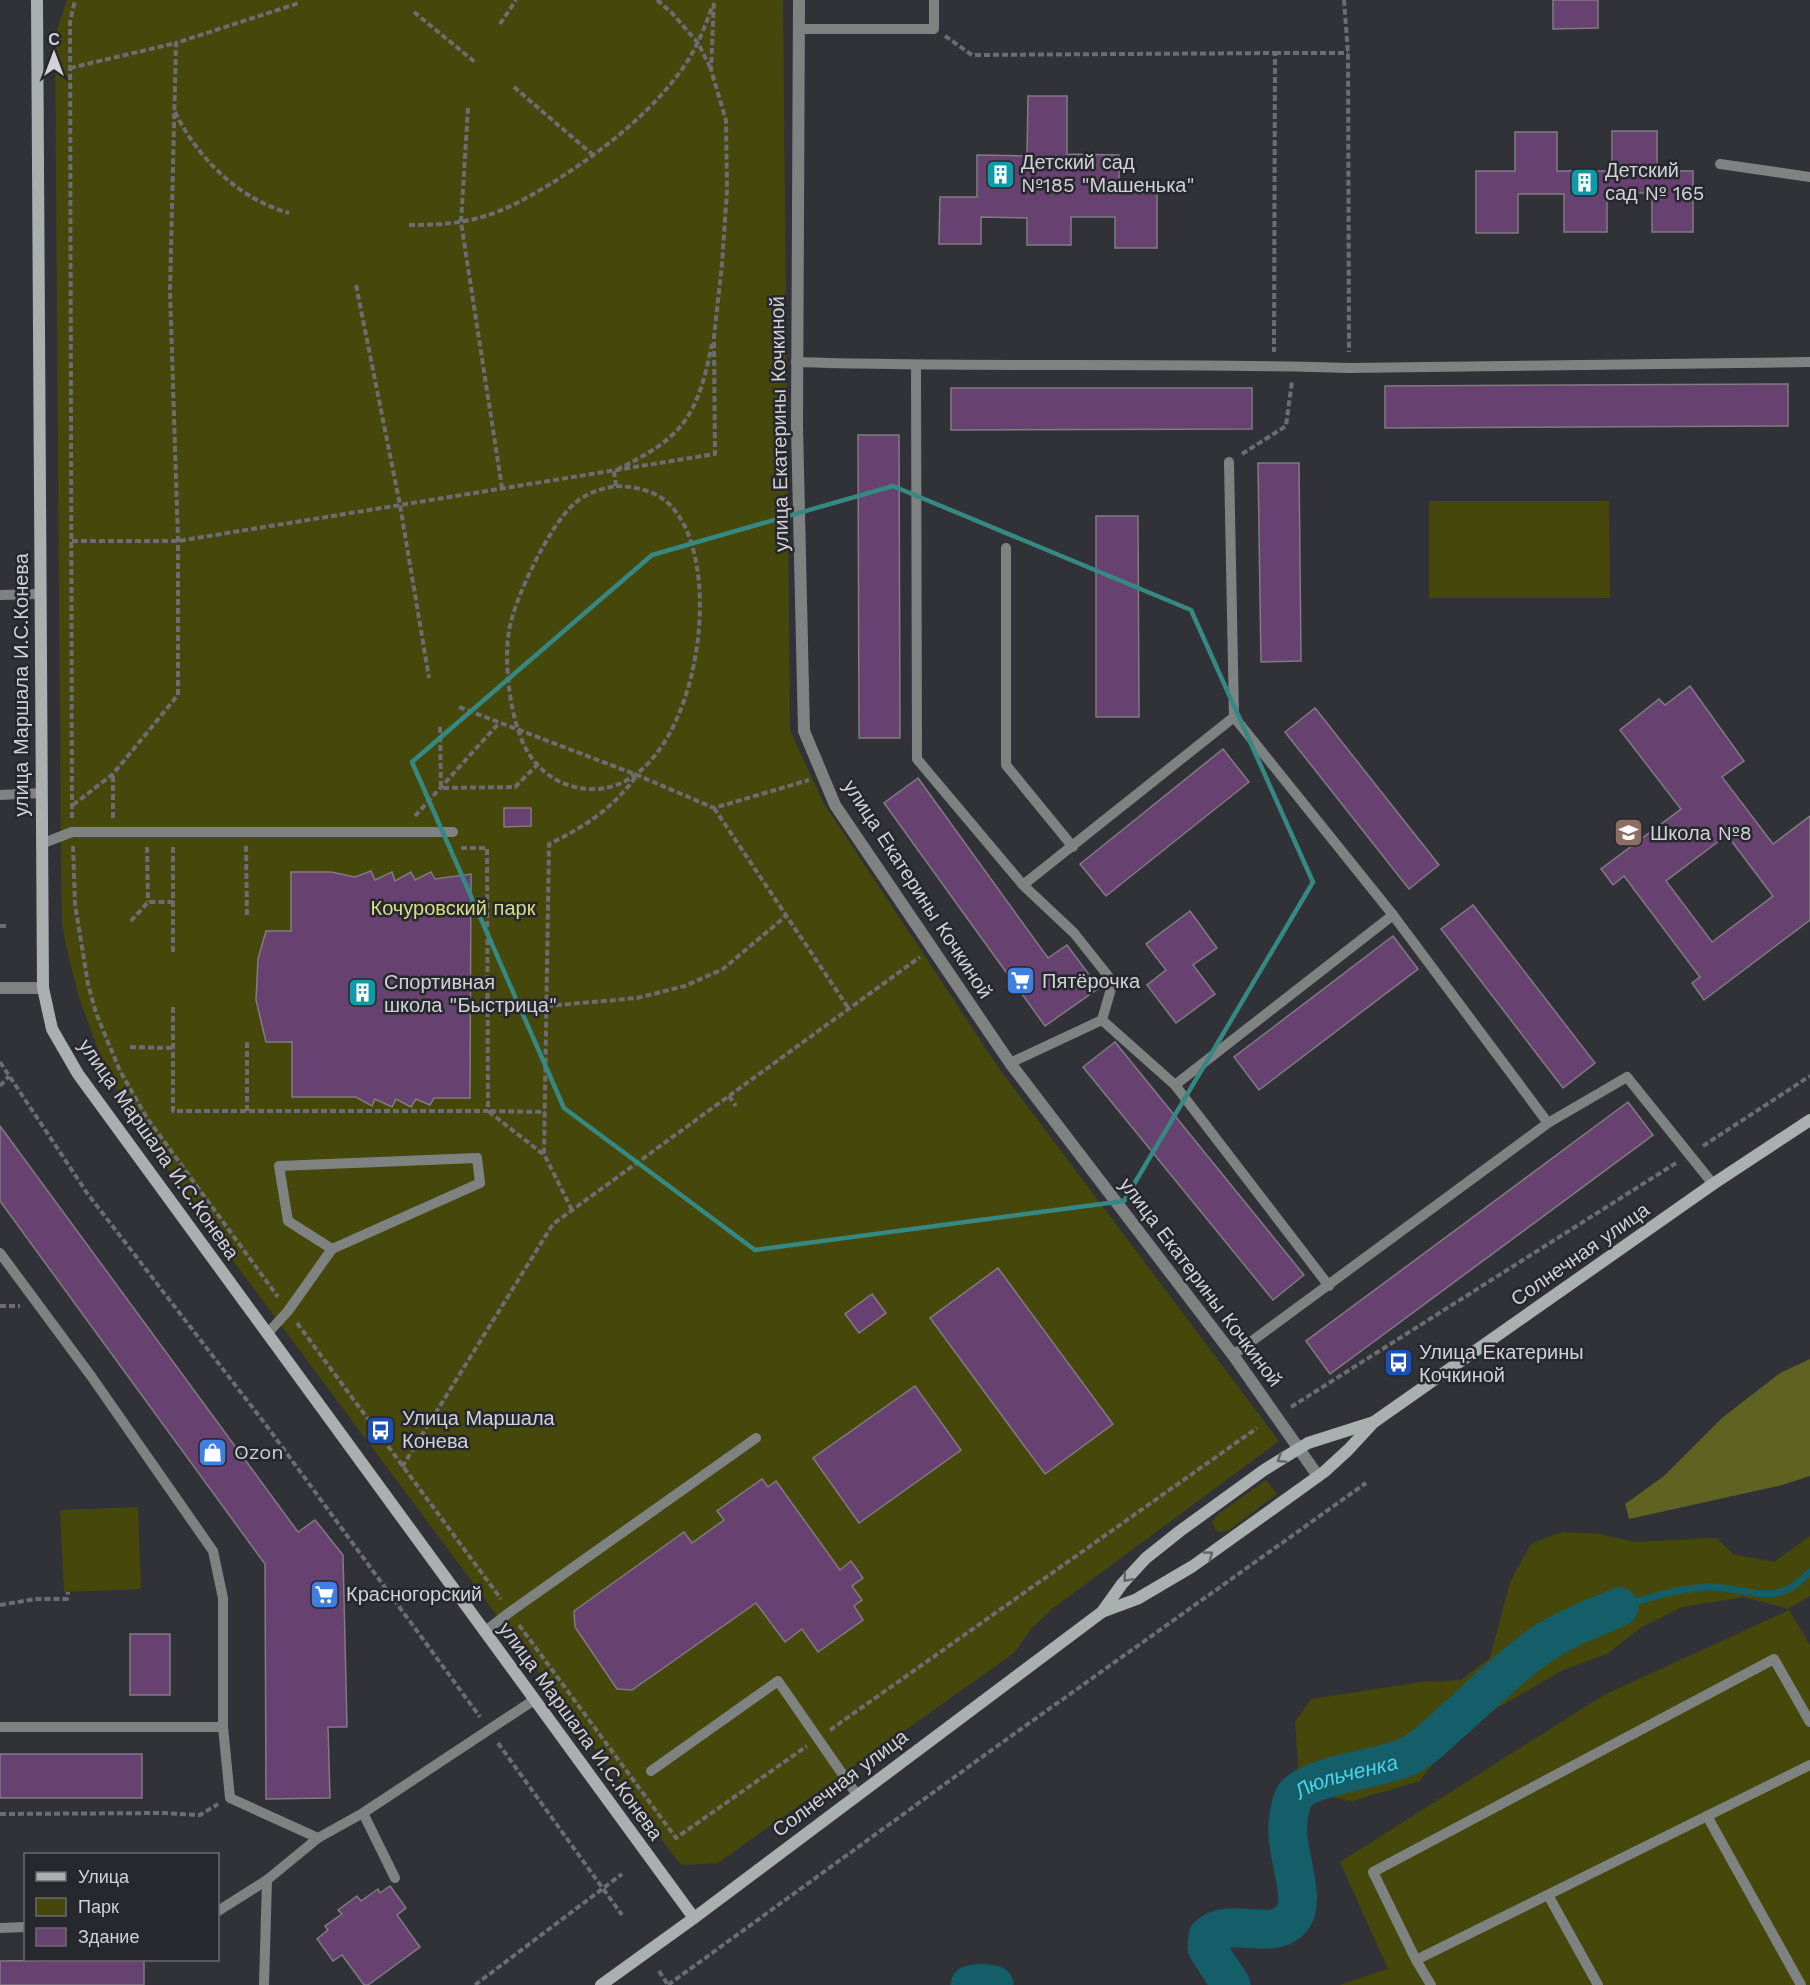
<svg xmlns="http://www.w3.org/2000/svg" width="1810" height="1985" viewBox="0 0 1810 1985" font-family="'Work Sans',sans-serif">
<style>
.green{fill:#45480a}
.forest{fill:#5f6221}
.lines{fill:none;stroke-linecap:round;stroke-linejoin:round}
.stream{stroke:#145e69;stroke-width:7}
.river{stroke:#145e69;stroke-width:39}
.building{fill:#674170;stroke:#817b82;stroke-width:1.5;fill-rule:evenodd}
.path{stroke:#6c6c72;stroke-width:4;stroke-dasharray:6 3;stroke-linecap:butt}
.service{stroke:#7e8382;stroke-width:10}
.minor{stroke:#7e8382;stroke-width:12}
.secondary{stroke:#a9b0af;stroke-width:12}
.oneway{stroke:#626568}
.marked{fill:none;stroke:#368883;stroke-width:4.5;stroke-linejoin:round}
.labels{text-anchor:middle;dominant-baseline:central;stroke-width:5;stroke-linejoin:round;paint-order:stroke}
.poi-label{font-size:20px;fill:#d1d1d6;stroke:#27272e;text-anchor:start}
.street-label{font-size:20px;fill:#d1d1d6;stroke:#27272e}
.park-label{font-size:20px;fill:#d8df81;stroke:#27272e}
.water-label{font-size:21px;font-style:italic;fill:#4cd3e8;stroke:#27272e}
</style>
<rect width="100%" height="100%" fill="#313138"/>
<g class="green">
<polygon points="67,0 783,0 790,730 823,802 998,1067 1279,1441 1052,1609 1031,1629 1014,1653 718,1863 682,1865 676,1859 476,1587 225,1250 137,1126 105,1069 79,998 66,946 62,923 61,864 55,35"/>
<polygon points="1429,501 1609,501 1610,598 1429,598"/>
<polygon points="1266,1480 1277,1494 1228,1531 1219,1532 1215,1529 1212,1522 1217,1515"/>
<polygon points="138,1507 141,1589 64,1592 60,1510"/>
<polygon points="1562,1532 1600,1534 1634,1542 1717,1538 1733,1554 1774,1562 1810,1536 1810,1596 1788,1609 1744,1597 1682,1607 1640,1628 1607,1654 1563,1670 1487,1714 1453,1738 1420,1781 1352,1801 1300,1790 1295,1722 1311,1699 1421,1682 1461,1680 1490,1658 1510,1582 1531,1544"/>
<polygon points="1789,1610 1810,1645 1810,1985 1340,1985 1388,1969 1340,1862 1604,1695"/>
</g>
<polygon class="forest" points="1810,1359 1810,1476 1782,1485 1629,1519 1625,1504 1664,1476 1722,1418 1780,1373"/>
<g class="lines">
<path class="stream" d="M 1619,1607 C 1648,1598 1679,1588 1710,1587 C 1737,1586 1767,1603 1792,1587 C 1799,1583 1804,1577 1810,1572"/>
<g class="river">
<polyline points="970,1985 980,1983 994,1985"/>
<path id="s1" d="M 1231,1985 L 1207,1948 L 1208,1936 C 1230,1915 1274,1944 1293,1917 C 1305,1900 1289,1857 1288,1837 C 1287,1824 1289,1808 1294,1797 C 1306,1775 1386,1768 1409,1756 C 1423,1749 1436,1736 1448,1725 C 1474,1702 1499,1677 1526,1656 C 1553,1633 1587,1621 1619,1607"/>
</g>
</g>
<g class="building">
<polygon points="1553,0 1598,0 1598,28 1553,29"/>
<polygon points="1028,96 1067,96 1067,154 1119,155 1119,193 1157,193 1157,248 1115,248 1115,217 1071,217 1071,245 1027,245 1027,218 981,217 981,244 939,244 940,197 977,197 977,155 1027,156"/>
<polygon points="1612,131 1657,131 1657,171 1693,171 1693,232 1652,232 1652,193 1607,193 1607,232 1564,232 1564,194 1518,194 1518,233 1476,233 1476,171 1515,171 1515,132 1557,132 1557,171 1612,171"/>
<polygon points="1788,384 1788,426 1385,428 1385,386"/>
<polygon points="951,388 1252,388 1252,429 951,430"/>
<polygon points="858,435 899,435 900,738 859,738"/>
<polygon points="1258,463 1299,463 1301,661 1261,662"/>
<polygon points="1096,516 1138,516 1139,717 1096,717"/>
<path d="M 1690,686 L 1744,761 L 1722,777 L 1773,844 L 1810,816 L 1810,920 L 1704,1000 L 1692,983 L 1700,977 L 1624,876 L 1613,885 L 1601,869 L 1681,809 L 1620,730 L 1659,699 L 1665,705 ZM 1727,835 L 1773,896 L 1712,942 L 1666,881 Z"/>
<polygon points="1315,708 1439,865 1409,889 1285,732"/>
<polygon points="1223,749 1249,782 1106,896 1080,864"/>
<polygon points="918,778 1048,958 1067,945 1099,988 1045,1026 884,803"/>
<polygon points="504,808 531,808 531,826 504,827"/>
<polygon points="371,871 375,880 392,872 395,881 411,872 415,880 431,872 435,879 471,874 470,1098 434,1098 430,1105 416,1099 411,1107 396,1099 392,1107 375,1099 372,1106 356,1097 292,1097 292,1042 266,1042 256,1000 258,959 266,931 291,931 291,872 331,872 355,877"/>
<polygon points="1473,905 1595,1063 1563,1088 1441,929"/>
<polygon points="1190,911 1217,948 1193,965 1215,994 1176,1023 1147,985 1166,970 1146,944"/>
<polygon points="1393,936 1418,969 1259,1090 1234,1057"/>
<polygon points="1115,1042 1304,1275 1273,1300 1083,1067"/>
<polygon points="1628,1102 1653,1135 1330,1374 1306,1341"/>
<polygon points="0,1126 298,1532 315,1520 343,1555 347,1727 328,1727 330,1798 266,1799 265,1564 0,1201"/>
<polygon points="998,1268 1113,1424 1045,1474 930,1318"/>
<polygon points="872,1294 886,1313 859,1333 845,1314"/>
<polygon points="915,1386 961,1450 859,1523 813,1458"/>
<polygon points="762,1479 768,1487 776,1481 840,1570 851,1561 863,1578 852,1586 862,1600 854,1606 863,1620 818,1652 802,1629 785,1642 756,1603 632,1690 617,1689 575,1627 574,1611 684,1532 692,1543 724,1520 717,1511"/>
<rect x="130" y="1634" width="40" height="61"/>
<rect x="0" y="1754" width="142" height="44"/>
<polygon points="390,1886 406,1908 397,1915 420,1947 368,1985 364,1985 342,1955 333,1961 317,1939 328,1930 325,1926 342,1914 338,1910 357,1896 361,1901 378,1889 380,1893"/>
<polygon points="144,1959 144,1985 0,1985 0,1961"/>
</g>
<g class="lines">
<g class="path">
<polyline points="657,0 672,13 698,43 711,69"/>
<polyline points="1344,0 1348,53 1349,352"/>
<polyline points="414,12 476,63"/>
<polyline points="500,24 516,0"/>
<polyline points="945,36 972,55 1275,53 1274,352"/>
<polyline points="1275,53 1348,53"/>
<polyline points="70,68 176,43"/>
<polyline points="514,87 593,155"/>
<polyline points="468,108 461,222 502,488"/>
<path d="M 175,112 C 198,159 239,199 289,213"/>
<path d="M 409,225 C 434,225 458,224 482,217 C 507,210 530,196 552,183 C 602,151 651,114 685,65 C 697,47 705,27 712,7"/>
<polyline points="356,285 400,505 429,678"/>
<polyline points="1242,454 1286,426 1292,381"/>
<path d="M 616,486 C 636,487 655,490 670,505 C 732,567 694,795 589,789 C 567,788 548,778 534,761 C 511,734 503,665 509,631 C 514,599 550,524 575,503 C 587,493 600,489 616,486 Z"/>
<path d="M 616,486 L 614,471 C 683,438 697,418 712,344"/>
<polyline points="72,541 178,541 715,454 714,337 722,264 727,190 726,120 711,70 714,0"/>
<polyline points="459,707 637,775 714,808 809,780"/>
<polyline points="440,727 441,788 515,787 537,765"/>
<polyline points="73,805 113,774 178,695 178,541 170,291 176,43 299,3"/>
<polyline points="714,808 849,1009"/>
<polyline points="415,816 499,723"/>
<polyline points="72,818 70,22 75,0"/>
<polyline points="113,818 113,775"/>
<polyline points="73,846 75,904 88,984 96,1013 120,1071 147,1118 278,1297"/>
<polyline points="246,846 247,917"/>
<polyline points="147,847 148,902"/>
<polyline points="173,847 173,955"/>
<polyline points="131,921 148,902 173,902"/>
<polyline points="0,926 9,926"/>
<polyline points="547,1006 637,998 685,986 723,969 786,916"/>
<polyline points="173,1007 173,1111 488,1111 487,848 458,848"/>
<polyline points="247,1042 247,1111"/>
<polyline points="130,1047 173,1048"/>
<polyline points="0,1062 87,1193 266,1425 480,1717"/>
<polyline points="0,1086 9,1076"/>
<polyline points="729,1096 736,1106"/>
<polyline points="1703,1146 1810,1076"/>
<polyline points="543,1154 488,1111 545,1112"/>
<path d="M 572,1210 L 544,1154 L 549,844 C 583,828 615,807 636,776"/>
<polyline points="0,1306 20,1306"/>
<polyline points="297,1323 501,1599"/>
<polyline points="1291,1407 1676,1163"/>
<polyline points="402,1467 553,1224 920,957"/>
<polyline points="0,1605 35,1599 67,1599 68,1592"/>
<polyline points="519,1625 676,1838 807,1746"/>
<polyline points="830,1730 1257,1428"/>
<polyline points="498,1743 622,1915"/>
<polyline points="0,1814 164,1813 200,1815 218,1804"/>
<polyline points="659,1971 668,1985"/>
<polyline points="475,1985 622,1874"/>
<polyline points="668,1985 1000,1744 1366,1483"/>
</g>
<g class="service">
<polyline points="799,29 934,29 934,0"/>
<polyline points="1720,164 1810,177"/>
<path d="M 796,362 C 980,368 1165,362 1349,368 L 1810,362"/>
<polyline points="916,365 917,759 1023,885 1074,933 1113,982 1102,1020 1175,1085 1329,1286"/>
<polyline points="1229,462 1234,717 1393,915 1548,1123"/>
<polyline points="1006,548 1006,765 1073,847"/>
<polyline points="0,595 40,594"/>
<polyline points="0,795 41,793"/>
<polyline points="41,844 72,832 453,832"/>
<polyline points="1023,885 1234,717"/>
<polyline points="1010,1063 1102,1020"/>
<polyline points="1175,1085 1393,915"/>
<polyline points="0,1253 91,1376 213,1551 223,1598 223,1727 230,1798 318,1838"/>
<polyline points="267,1334 288,1311 332,1249 480,1183 477,1158 279,1166 288,1221 332,1249"/>
<polyline points="1233,1355 1548,1123 1627,1077 1713,1184"/>
<polyline points="484,1632 510,1612 756,1438"/>
<polyline points="0,1727 223,1727"/>
<polyline points="651,1771 778,1681 857,1795"/>
<polyline points="363,1813 395,1878"/>
<polyline points="1707,1816 1801,1985"/>
<polyline points="1548,1895 1598,1985"/>
<polyline points="218,1911 267,1880 318,1838 363,1813 534,1700"/>
<polyline points="0,1928 26,1927"/>
<polyline points="1416,1960 1373,1872 1774,1659 1810,1722"/>
<polyline points="264,1985 267,1880"/>
<polyline points="1431,1985 1416,1960 1810,1765"/>
</g>
<g class="minor">
<polyline points="799,0 797,426 804,731 835,805 1010,1063 1233,1355 1318,1476"/>
<polyline points="0,988 43,988"/>
</g>
<g class="secondary">
<polyline points="37,0 43,988 52,1029 78,1074 694,1918"/>
<polyline points="1102,1612 1137,1599 1193,1566 1324,1472 1348,1450 1374,1422 1713,1184 1810,1120"/>
<polyline points="601,1985 694,1918 1102,1612 1122,1584 1146,1558 1180,1531 1264,1470 1308,1443 1374,1422"/>
</g>
</g>
<defs><path id="oneway-chevron" d="M-2-3.5L2.5 0L-2 3.5" fill="none" stroke-width="1.6" stroke-linecap="round" stroke-linejoin="round" transform="scale(1.5)"/></defs>
<g class="oneway">
<use href="#oneway-chevron" transform="translate(1281 1459) rotate(147)"/>
<use href="#oneway-chevron" transform="translate(1209 1555) rotate(-36)"/>
<use href="#oneway-chevron" transform="translate(1127 1578) rotate(130)"/>
</g>
<path class="marked" d="M 893,486 L 1191,610 L 1313,882 L 1124,1201 L 755,1250 L 564,1108 L 412,762 L 652,555 Z"/>
<defs>
<symbol id="building-square" viewBox="-11 -11 22 22"><rect x="-9" y="-9" width="18" height="18" rx="4" fill="#0f9aa8" stroke="#27272e"/><path d="M-4-6H4V6H1V3H-1V6H-4ZM-2.5-4.3h1.7v1.8h-1.7ZM.8-4.3h1.7v1.8H.8ZM-2.5-1h1.7V.8h-1.7ZM.8-1h1.7V.8H.8Z" fill="#fff"/></symbol>
<symbol id="school-square" viewBox="-11 -11 22 22"><rect x="-9" y="-9" width="18" height="18" rx="4" fill="#8d6e63" stroke="#27272e"/><path d="M0-5L7-2L0 1L-7-2ZM-4 1L0 2.5L4 1V4Q0 6-4 4Z" fill="#fff"/></symbol>
<symbol id="supermarket-square" viewBox="-11 -11 22 22"><rect x="-9" y="-9" width="18" height="18" rx="4" fill="#3f7fe0" stroke="#27272e"/><path d="M-6-5.5h2.5l.6 2H6L4.5 2H-2.5L-4.4-4H-6ZM-1.5 3.2a1.3 1.3 0 1 0 .1 0ZM3 3.2a1.3 1.3 0 1 0 .1 0Z" fill="#fff"/></symbol>
<symbol id="bus-square" viewBox="-11 -11 22 22"><rect x="-9" y="-9" width="18" height="18" rx="4" fill="#1a4fb4" stroke="#27272e"/><path d="M-5-6H5V4H4V6H2V4H-2V6H-4V4H-5ZM-3.5-4V0h7V-4ZM-3.5 1.2v1.5H-2V1.2ZM2 1.2v1.5H3.5V1.2Z" fill="#fff"/></symbol>
<symbol id="shop-square" viewBox="-11 -11 22 22"><rect x="-9" y="-9" width="18" height="18" rx="4" fill="#3f7fe0" stroke="#27272e"/><path d="M-5-2.5h2.3a2.7 3.5 0 0 1 5.4 0H5L5.5 6h-11ZM-1.5-2.5h3a1.5 2.3 0 0 0-3 0Z" fill="#fff"/></symbol>
</defs>
<g fill-rule="evenodd">
<use href="#building-square" x="984" y="158" width="33" height="33"/>
<use href="#building-square" x="1568" y="166" width="33" height="33"/>
<use href="#school-square" x="1612" y="816" width="33" height="33"/>
<use href="#supermarket-square" x="1004" y="964" width="33" height="33"/>
<use href="#building-square" x="346" y="976" width="33" height="33"/>
<use href="#bus-square" x="1382" y="1346" width="33" height="33"/>
<use href="#bus-square" x="364" y="1414" width="33" height="33"/>
<use href="#shop-square" x="196" y="1436" width="33" height="33"/>
<use href="#supermarket-square" x="308" y="1578" width="33" height="33"/>
</g>
<g class="labels">
<g class="poi-label">
<text x="1021" y="162">Детский сад<tspan x="1021" dy="23">№185 "Машенька"</tspan></text>
<text x="1605" y="170">Детский<tspan x="1605" dy="23">сад № 165</tspan></text>
<text x="1650" y="833">Школа №8</text>
<text x="1042" y="981">Пятёрочка</text>
<text x="384" y="982">Спортивная<tspan x="384" dy="23">школа "Быстрица"</tspan></text>
<text x="1419" y="1352">Улица Екатерины<tspan x="1419" dy="23">Кочкиной</tspan></text>
<text x="402" y="1418">Улица Маршала<tspan x="402" dy="23">Конева</tspan></text>
<text x="234" y="1452">Ozon</text>
<text x="346" y="1594">Красногорский</text>
</g>
<g class="street-label">
<text transform="translate(779 424) rotate(-91)">улица Екатерины Кочкиной</text>
<text transform="translate(21 685) rotate(-90)">улица Маршала И.С.Конева</text>
<text transform="translate(918 889) rotate(57)">улица Екатерины Кочкиной</text>
<text transform="translate(159 1149) rotate(55)">улица Маршала И.С.Конева</text>
<text transform="translate(1580 1254) rotate(-35)">Солнечная улица</text>
<text transform="translate(1201 1282) rotate(53)">улица Екатерины Кочкиной</text>
<text transform="translate(581 1731) rotate(54)">улица Маршала И.С.Конева</text>
<text transform="translate(840 1783) rotate(-37)">Солнечная улица</text>
</g>
<g class="park-label">
<text x="453" y="908">Кочуровский парк</text>
</g>
<g class="water-label">
<text stroke="none"><textPath href="#s1" startOffset="327">Люльченка</textPath></text>
</g>
</g>
<rect x="24" y="1853" width="195" height="108" fill="#27272e" stroke="#6b6b71" stroke-width="1.5"/>
<rect x="36" y="1872" width="30" height="9" fill="#a9b0af" stroke="#6b6b71" stroke-width="1.5"/>
<text x="78" y="1883" font-size="18" fill="#d1d1d6">Улица</text>
<rect x="36" y="1898" width="30" height="18" fill="#45480a" stroke="#6b6b71" stroke-width="1.5"/>
<text x="78" y="1913" font-size="18" fill="#d1d1d6">Парк</text>
<rect x="36" y="1928" width="30" height="18" fill="#674170" stroke="#6b6b71" stroke-width="1.5"/>
<text x="78" y="1943" font-size="18" fill="#d1d1d6">Здание</text>
<g transform="translate(54 54)" stroke="#27272e" stroke-width="4.5" paint-order="stroke">
<path d="M0-4.5L10 22L0 15L-10 22Z" fill="#d1d1d6"/>
<text y="-9" font-size="16" font-weight="bold" text-anchor="middle" fill="#d1d1d6">С</text>
</g>
</svg>
